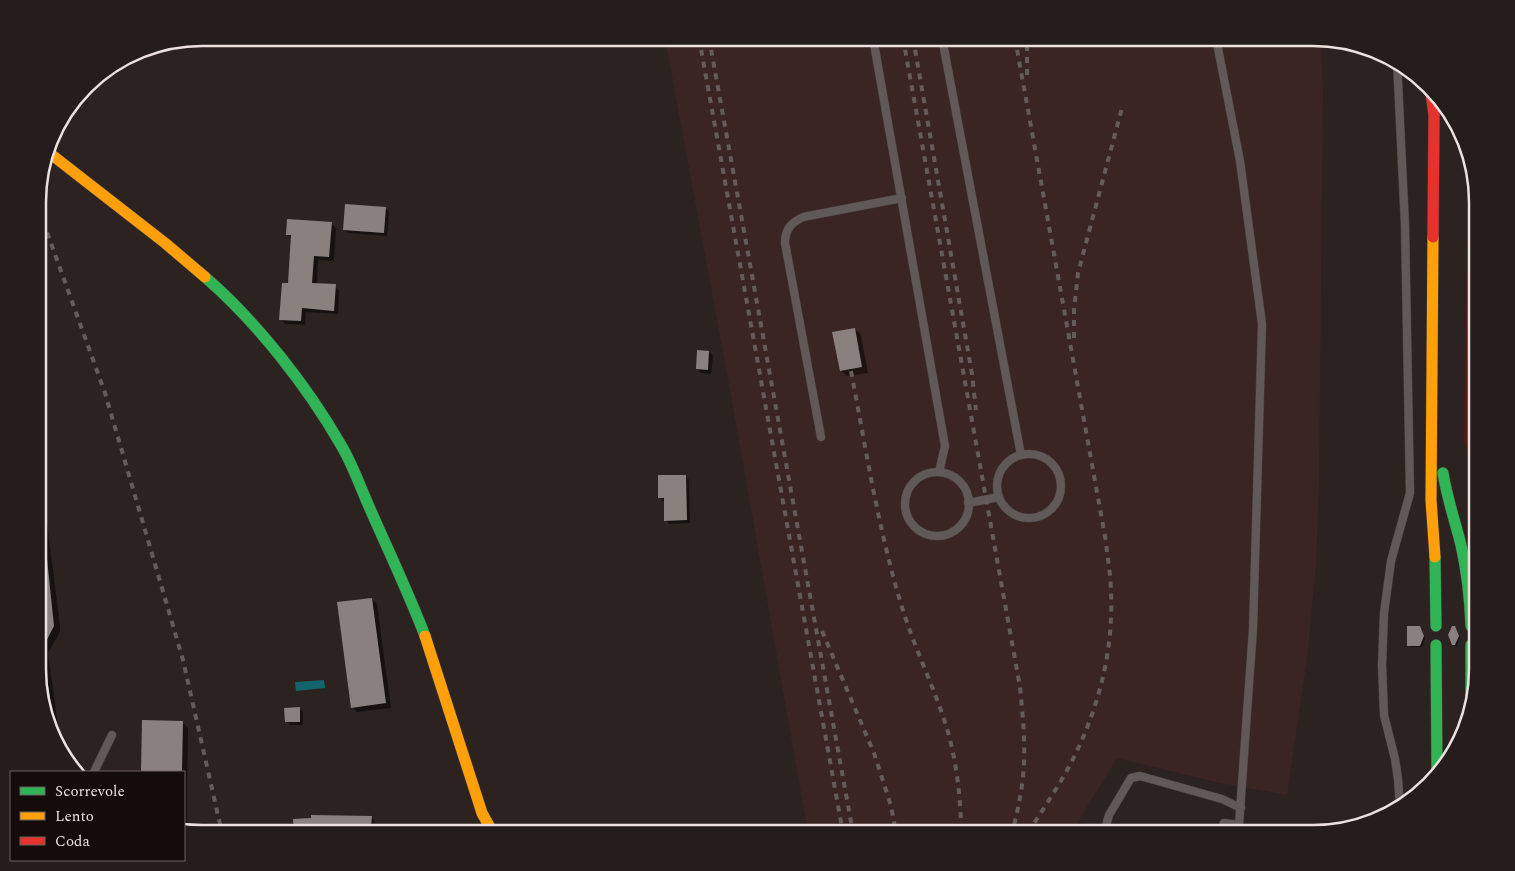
<svg xmlns="http://www.w3.org/2000/svg" width="1515" height="871" viewBox="0 0 1515 871" font-family="Spectral,serif">
<style>
.built{fill:#3a2522}
.green{fill:#521914}
.water{fill:#13646b}
.shadow{fill:#0007}
.building{fill:#8a817f}
.lines{fill:none;stroke-linecap:round;stroke-linejoin:round}
.lane-casing{stroke:#473f3e;stroke-width:9}
.fast-casing{stroke:#473f3e;stroke-width:12}
.slow-casing{stroke:#473f3e;stroke-width:12}
.jam-casing{stroke:#473f3e;stroke-width:12}
.lane{stroke:#605957;stroke-width:8}
.fast{stroke:#30b455;stroke-width:11}
.slow{stroke:#ff9f0a;stroke-width:11}
.jam{stroke:#e5322d;stroke-width:11}
.rail{stroke:#635c5b;stroke-width:4;stroke-dasharray:6 6;stroke-linecap:butt}
.rim{fill:none;stroke:#ece1df;stroke-width:2.5}
</style>
<rect width="100%" height="100%" fill="#2c2321"/>
<polygon class="built" points="665,38 1313,38 1321,40 1323,94 1319,483 1316,565 1307,658 1287,795 1220,783 1117,758 1071,833 808,833 734,412"/>
<polygon class="green" points="1471,174 1477,191 1477,480 1470,465 1464,439 1467,253"/>
<polygon class="water" points="324,680 325,688 296,691 295,682"/>
<g class="shadow">
<polygon points="386,209 389,212 387,236 348,233 344,230"/>
<polygon points="332,224 336,228 334,261 318,260 317,284 335,286 339,290 338,314 306,312 305,325 285,324 281,319 289,284 292,239 287,234"/>
<polygon points="855,329 861,335 868,373 847,376 841,371"/>
<polygon points="709,352 713,356 711,374 701,373 697,369"/>
<polygon points="39,460 60,625 60,632 48,653 60,739 59,743 39,690"/>
<polygon points="686,476 689,480 690,523 669,524 666,520 665,501 663,501 660,498"/>
<polygon points="372,599 377,604 391,708 357,712 352,707"/>
<polygon points="1420,627 1425,638 1422,647 1410,647 1408,645"/>
<polygon points="1455,627 1460,638 1457,646 1453,645"/>
<polygon points="299,708 303,712 303,725 290,725 286,721"/>
<polygon points="143,722 182,722 188,728 187,830 184,829 184,772 143,772"/>
<polygon points="371,817 374,820 373,833 338,833 335,830 316,829 316,833 290,833 290,832 295,832 295,821"/>
</g>
<g class="building">
<polygon points="345,204 386,207 384,233 343,230"/>
<polygon points="287,219 332,222 329,257 314,256 312,283 336,284 334,311 302,308 301,321 279,320 282,283 288,283 291,235 286,235"/>
<polygon points="855,328 862,367 840,371 832,332"/>
<polygon points="697,350 709,351 708,370 696,369"/>
<polygon points="658,475 686,475 687,520 664,521 664,498 658,498"/>
<polygon points="39,549 46,549 54,626 39,655"/>
<polygon points="372,598 386,703 351,708 337,602"/>
<polygon points="1407,626 1420,626 1424,636 1420,646 1407,646"/>
<polygon points="1452,626 1455,626 1459,636 1455,645 1452,645 1448,635"/>
<polygon points="39,665 45,665 52,713 48,714 39,690"/>
<polygon points="300,707 300,722 285,722 284,708"/>
<polygon points="142,720 183,721 182,772 141,772"/>
<polygon points="311,815 372,816 371,828 370,828 370,833 341,833 341,831 334,831 334,827 314,827 314,833 294,833 293,819 311,818"/>
</g>
<g class="lines">
<defs>
<g id="lane">
<polyline points="873,38 945,446 939,472"/>
<polyline points="942,38 1021,455"/>
<polyline points="1216,38 1240,161 1262,324 1253,629 1239,825"/>
<polyline points="1397,61 1405,225 1410,493 1391,561 1384,613 1382,665 1384,715 1395,759 1398,779 1400,807"/>
<path d="M 821,437 L 785,243 C 785,229 791,223 803,217 L 902,198"/>
<circle cx="1029" cy="486" r="32"/>
<circle cx="937" cy="504" r="32"/>
<polyline points="968,503 999,497"/>
<polyline points="94,772 112,735"/>
<polyline points="1104,833 1109,815 1131,778 1140,776 1222,799 1241,808"/>
<polyline points="1219,833 1224,823 1239,825 1242,833"/>
</g>
<g id="fast">
<path d="M 205,277 C 257,322 307,386 341,445 C 353,465 361,489 371,511 C 389,552 409,594 425,636"/>
<path d="M 1443,473 C 1447,498 1455,521 1461,545 C 1467,572 1470,599 1471,626"/>
<polyline points="1435,557 1436,626"/>
<polyline points="1436,645 1437,771"/>
<polyline points="1471,645 1471,700"/>
</g>
<g id="slow">
<polyline points="48,150 52,155 165,243 205,277"/>
<polyline points="1433,237 1431,500 1435,557"/>
<polyline points="425,636 482,813 493,833"/>
</g>
<polyline id="jam" points="1431,93 1434,115 1433,237"/>
</defs>
<use href="#lane" class="lane-casing"/>
<use href="#fast" class="fast-casing"/>
<use href="#slow" class="slow-casing"/>
<use href="#jam" class="jam-casing"/>
<use href="#lane" class="lane"/>
<use href="#fast" class="fast"/>
<use href="#slow" class="slow"/>
<use href="#jam" class="jam"/>
<g class="rail">
<polyline points="699,38 843,833"/>
<polyline points="709,38 853,833"/>
<path d="M 903,38 L 1020,687 C 1023,717 1026,747 1023,776 C 1021,796 1017,814 1012,833"/>
<polyline points="913,38 972,374 976,410"/>
<path d="M 1015,38 L 1106,542 C 1107,554 1109,565 1110,576 C 1116,641 1101,704 1072,761 C 1059,786 1043,809 1028,833"/>
<polyline points="1027,75 1027,38"/>
<polyline points="39,210 105,393 183,660 222,833"/>
<polyline points="1074,338 1074,310 1078,273 1123,104"/>
<path d="M 851,371 C 866,449 878,528 901,604 C 914,648 935,688 948,732 C 957,765 961,799 961,833"/>
<polyline points="822,631 874,753 891,806 896,833"/>
</g>
</g>
<path d="M0 0H1515V871H0ZM202 46H1313A156 156 0 0 1 1469 202V669A156 156 0 0 1 1313 825H202A156 156 0 0 1 46 669V202A156 156 0 0 1 202 46Z" fill="#241d1c" fill-rule="evenodd"/>
<path class="rim" d="M202 46H1313A156 156 0 0 1 1469 202V669A156 156 0 0 1 1313 825H202A156 156 0 0 1 46 669V202A156 156 0 0 1 202 46Z"/>
<rect x="10" y="771" width="175" height="90" fill="#130c0b" stroke="#6a6160"/>
<rect x="20" y="787" width="25" height="8" fill="#30b455" stroke="#6a6160"/>
<text x="55" y="796" font-size="15" fill="#ece1df">Scorrevole</text>
<rect x="20" y="812" width="25" height="8" fill="#ff9f0a" stroke="#6a6160"/>
<text x="55" y="821" font-size="15" fill="#ece1df">Lento</text>
<rect x="20" y="837" width="25" height="8" fill="#e5322d" stroke="#6a6160"/>
<text x="55" y="846" font-size="15" fill="#ece1df">Coda</text>
</svg>
